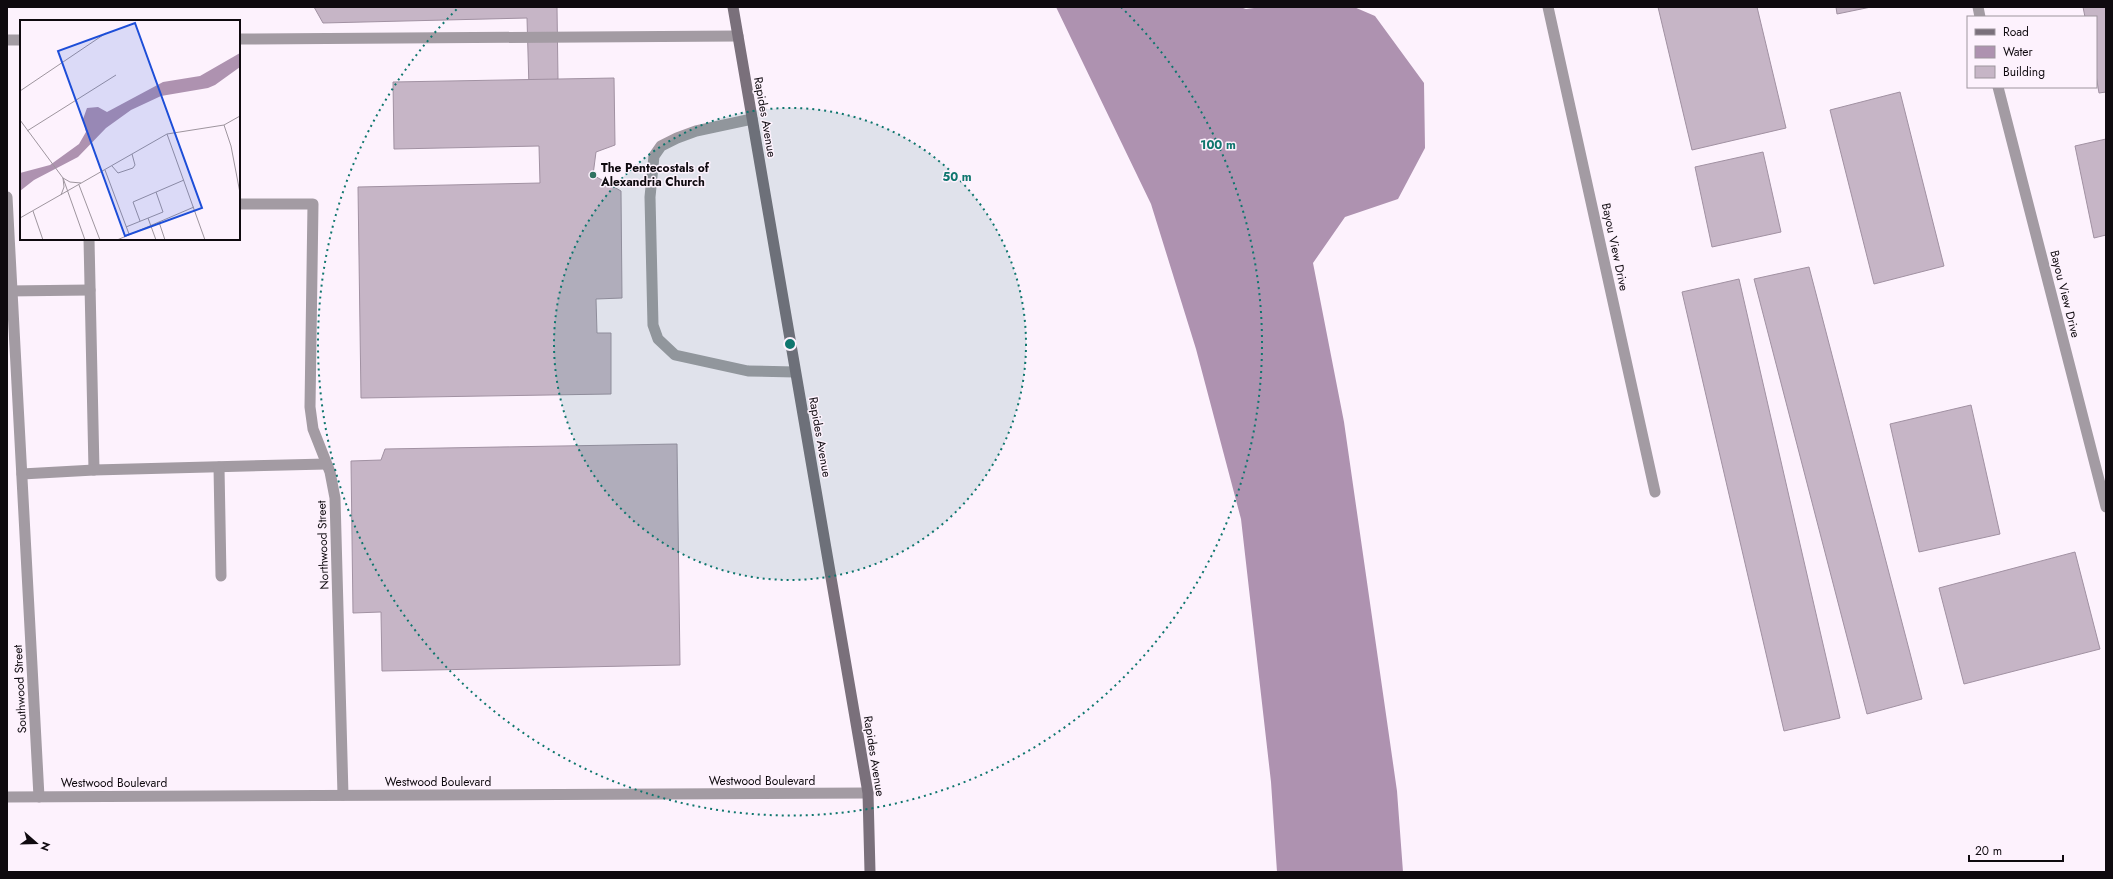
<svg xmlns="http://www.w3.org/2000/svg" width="2113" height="879" viewBox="0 0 2113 879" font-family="Jost,sans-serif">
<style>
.water{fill:#ae92b0}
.building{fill:#c6b5c6;stroke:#a191a2}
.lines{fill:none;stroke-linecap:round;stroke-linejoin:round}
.service{stroke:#a39ba3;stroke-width:11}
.minor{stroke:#a39ba3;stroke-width:11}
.secondary{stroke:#7a707b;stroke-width:11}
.ring{fill:none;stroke:#0f766e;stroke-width:2;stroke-dasharray:2 4}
.poi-dot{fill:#307261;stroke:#fdf2fd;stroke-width:1.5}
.labels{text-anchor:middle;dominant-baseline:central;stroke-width:3;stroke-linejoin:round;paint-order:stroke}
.street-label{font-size:12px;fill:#0f0a0f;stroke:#fdf2fd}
.poi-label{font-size:12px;font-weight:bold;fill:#0f0a0f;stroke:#fdf2fd;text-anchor:start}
.inset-road{fill:none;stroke:#9e959e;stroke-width:1}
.view{fill:#1d4ed8;fill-opacity:0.15;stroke:#1d4ed8;stroke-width:2}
.inset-edge{fill:none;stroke:#0f0a0f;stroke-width:2}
.centre{fill:#0f766e;stroke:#fdf2fd;stroke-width:2}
.ring-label{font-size:12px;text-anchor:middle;font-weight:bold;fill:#0f766e;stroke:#fdf2fd;stroke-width:3;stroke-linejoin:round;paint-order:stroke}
</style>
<rect width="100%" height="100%" fill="#fdf2fd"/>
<polygon class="water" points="1056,7 1240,7 1246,9 1262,7 1354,7 1375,16 1424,83 1425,148 1398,199 1345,217 1313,263 1344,422 1397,791 1403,872 1277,872 1271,782 1241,519 1196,349 1151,204"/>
<g class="building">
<polygon points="314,7 557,7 558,79 529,88 527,18 323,23"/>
<polygon points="1658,7 1757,7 1786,128 1692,150"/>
<polygon points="1836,7 1871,7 1837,14"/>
<polygon points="2083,7 2106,7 2106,92 2099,93 2096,75 2096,17 2085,17"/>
<polygon points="614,78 615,145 596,152 593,175 621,191 622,298 596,299 597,333 611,333 611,394 361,398 358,187 540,183 539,146 394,149 393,82"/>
<polygon points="1900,92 1944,266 1874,284 1830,110"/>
<polygon points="2106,139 2106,235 2094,238 2075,146"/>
<polygon points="1763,152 1781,232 1712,247 1695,167"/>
<polygon points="1809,267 1922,699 1867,714 1754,279"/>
<polygon points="1739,279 1840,718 1784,731 1682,292"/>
<polygon points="1971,405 2000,534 1919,552 1890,424"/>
<polygon points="677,444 680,665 382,671 381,612 353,613 351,461 381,460 385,449"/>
<polygon points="2075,552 2100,649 1964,684 1939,588"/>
</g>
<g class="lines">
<g class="service">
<polyline points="239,39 738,36"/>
<polyline points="7,40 21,40"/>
<polyline points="752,119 696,131 677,138 661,146 654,156 650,197 653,325 658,339 675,355 748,371 795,372"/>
<polyline points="239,204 313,204 310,407 313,429 330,472 335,498 343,795"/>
<polyline points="89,239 94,470 326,464"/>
<polyline points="7,291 90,290"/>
<polyline points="219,467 221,576"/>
<polyline points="22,474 94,470"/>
</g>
<g class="minor">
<polyline points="1548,7 1655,492"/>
<polyline points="1978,7 1980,17"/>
<polyline points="1998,87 2106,507"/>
<polyline points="7,197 39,797"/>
<polyline points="7,797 868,793"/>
</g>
<polyline class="secondary" points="733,7 868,793 870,872"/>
</g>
<circle cx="790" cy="344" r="236" fill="#0f766e" fill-opacity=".12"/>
<g class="ring">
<circle cx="790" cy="344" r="236"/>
<path d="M1121 7A472 472 0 1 1 459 7"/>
</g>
<circle class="poi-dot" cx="593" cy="175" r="4"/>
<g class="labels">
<g class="street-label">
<text transform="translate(765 117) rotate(80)">Rapides Avenue</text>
<text transform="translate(1615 247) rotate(78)">Bayou View Drive</text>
<text transform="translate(2065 294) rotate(76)">Bayou View Drive</text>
<text transform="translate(820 437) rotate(80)">Rapides Avenue</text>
<text transform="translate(323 545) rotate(-92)">Northwood Street</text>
<text transform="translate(20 689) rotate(-93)">Southwood Street</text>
<text transform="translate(874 756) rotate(81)">Rapides Avenue</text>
<text x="762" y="781">Westwood Boulevard</text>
<text x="438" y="782">Westwood Boulevard</text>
<text x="114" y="783">Westwood Boulevard</text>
</g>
<g class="poi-label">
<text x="601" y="168">The Pentecostals of<tspan x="601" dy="14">Alexandria Church</tspan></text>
</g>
</g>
<g transform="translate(20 20)">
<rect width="220" height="220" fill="#fdf2fd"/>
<path d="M 220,33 L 220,47 L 195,65 L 188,68 L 141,76 L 111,90 L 86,108 L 58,137 L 14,160 L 0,171 L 0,153 L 30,145 L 59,124 L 66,112 L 63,99 L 67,88 L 78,87 L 87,92 L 143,62 L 180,56 Z" fill="#ae92b0"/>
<path class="inset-road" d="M 0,71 L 86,13M 0,100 L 43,158 L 65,220M 204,105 L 211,126 L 220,173M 7,111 L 96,55M 147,114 L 185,220M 92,146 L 98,153 L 113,148 L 115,145 L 112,134M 85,150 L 109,214M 43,158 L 50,162 L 61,163M 59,165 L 80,220M 41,175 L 44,167 L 43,158M 13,191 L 23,220M 0,198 L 147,114 L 204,105 L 220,96M 128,198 L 136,220M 120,201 L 113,182 L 164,160M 139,202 L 145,220M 106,207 L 143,192 L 136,172M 97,220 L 174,187"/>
<path class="view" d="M 115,3 L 182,188 L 105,216 L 38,31 Z"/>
<rect width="220" height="220" class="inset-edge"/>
</g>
<circle cx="790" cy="344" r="6" class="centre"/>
<g class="ring-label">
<text x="1218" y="149">100 m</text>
<text x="957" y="181">50 m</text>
</g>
<rect width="2113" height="879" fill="none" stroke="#0f0a0f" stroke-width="16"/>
<rect x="1967" y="16" width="130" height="72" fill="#fdf2fd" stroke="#9e959e"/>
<rect x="1975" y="29" width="20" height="6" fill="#7a707b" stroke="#9e959e"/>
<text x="2003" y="36" font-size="12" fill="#0f0a0f">Road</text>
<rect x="1975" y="46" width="20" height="12" fill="#ae92b0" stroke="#9e959e"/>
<text x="2003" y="56" font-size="12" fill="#0f0a0f">Water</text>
<rect x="1975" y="66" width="20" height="12" fill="#c6b5c6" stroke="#9e959e"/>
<text x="2003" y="76" font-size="12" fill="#0f0a0f">Building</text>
<g transform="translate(36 843) rotate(110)" stroke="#fdf2fd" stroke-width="3" paint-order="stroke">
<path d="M0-3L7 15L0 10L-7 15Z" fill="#0f0a0f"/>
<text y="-6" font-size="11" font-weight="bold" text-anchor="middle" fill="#0f0a0f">N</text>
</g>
<path d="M1969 855v6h94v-6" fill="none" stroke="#0f0a0f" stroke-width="2"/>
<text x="1975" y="855" font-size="12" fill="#0f0a0f" stroke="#fdf2fd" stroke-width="3" paint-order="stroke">20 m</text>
</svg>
